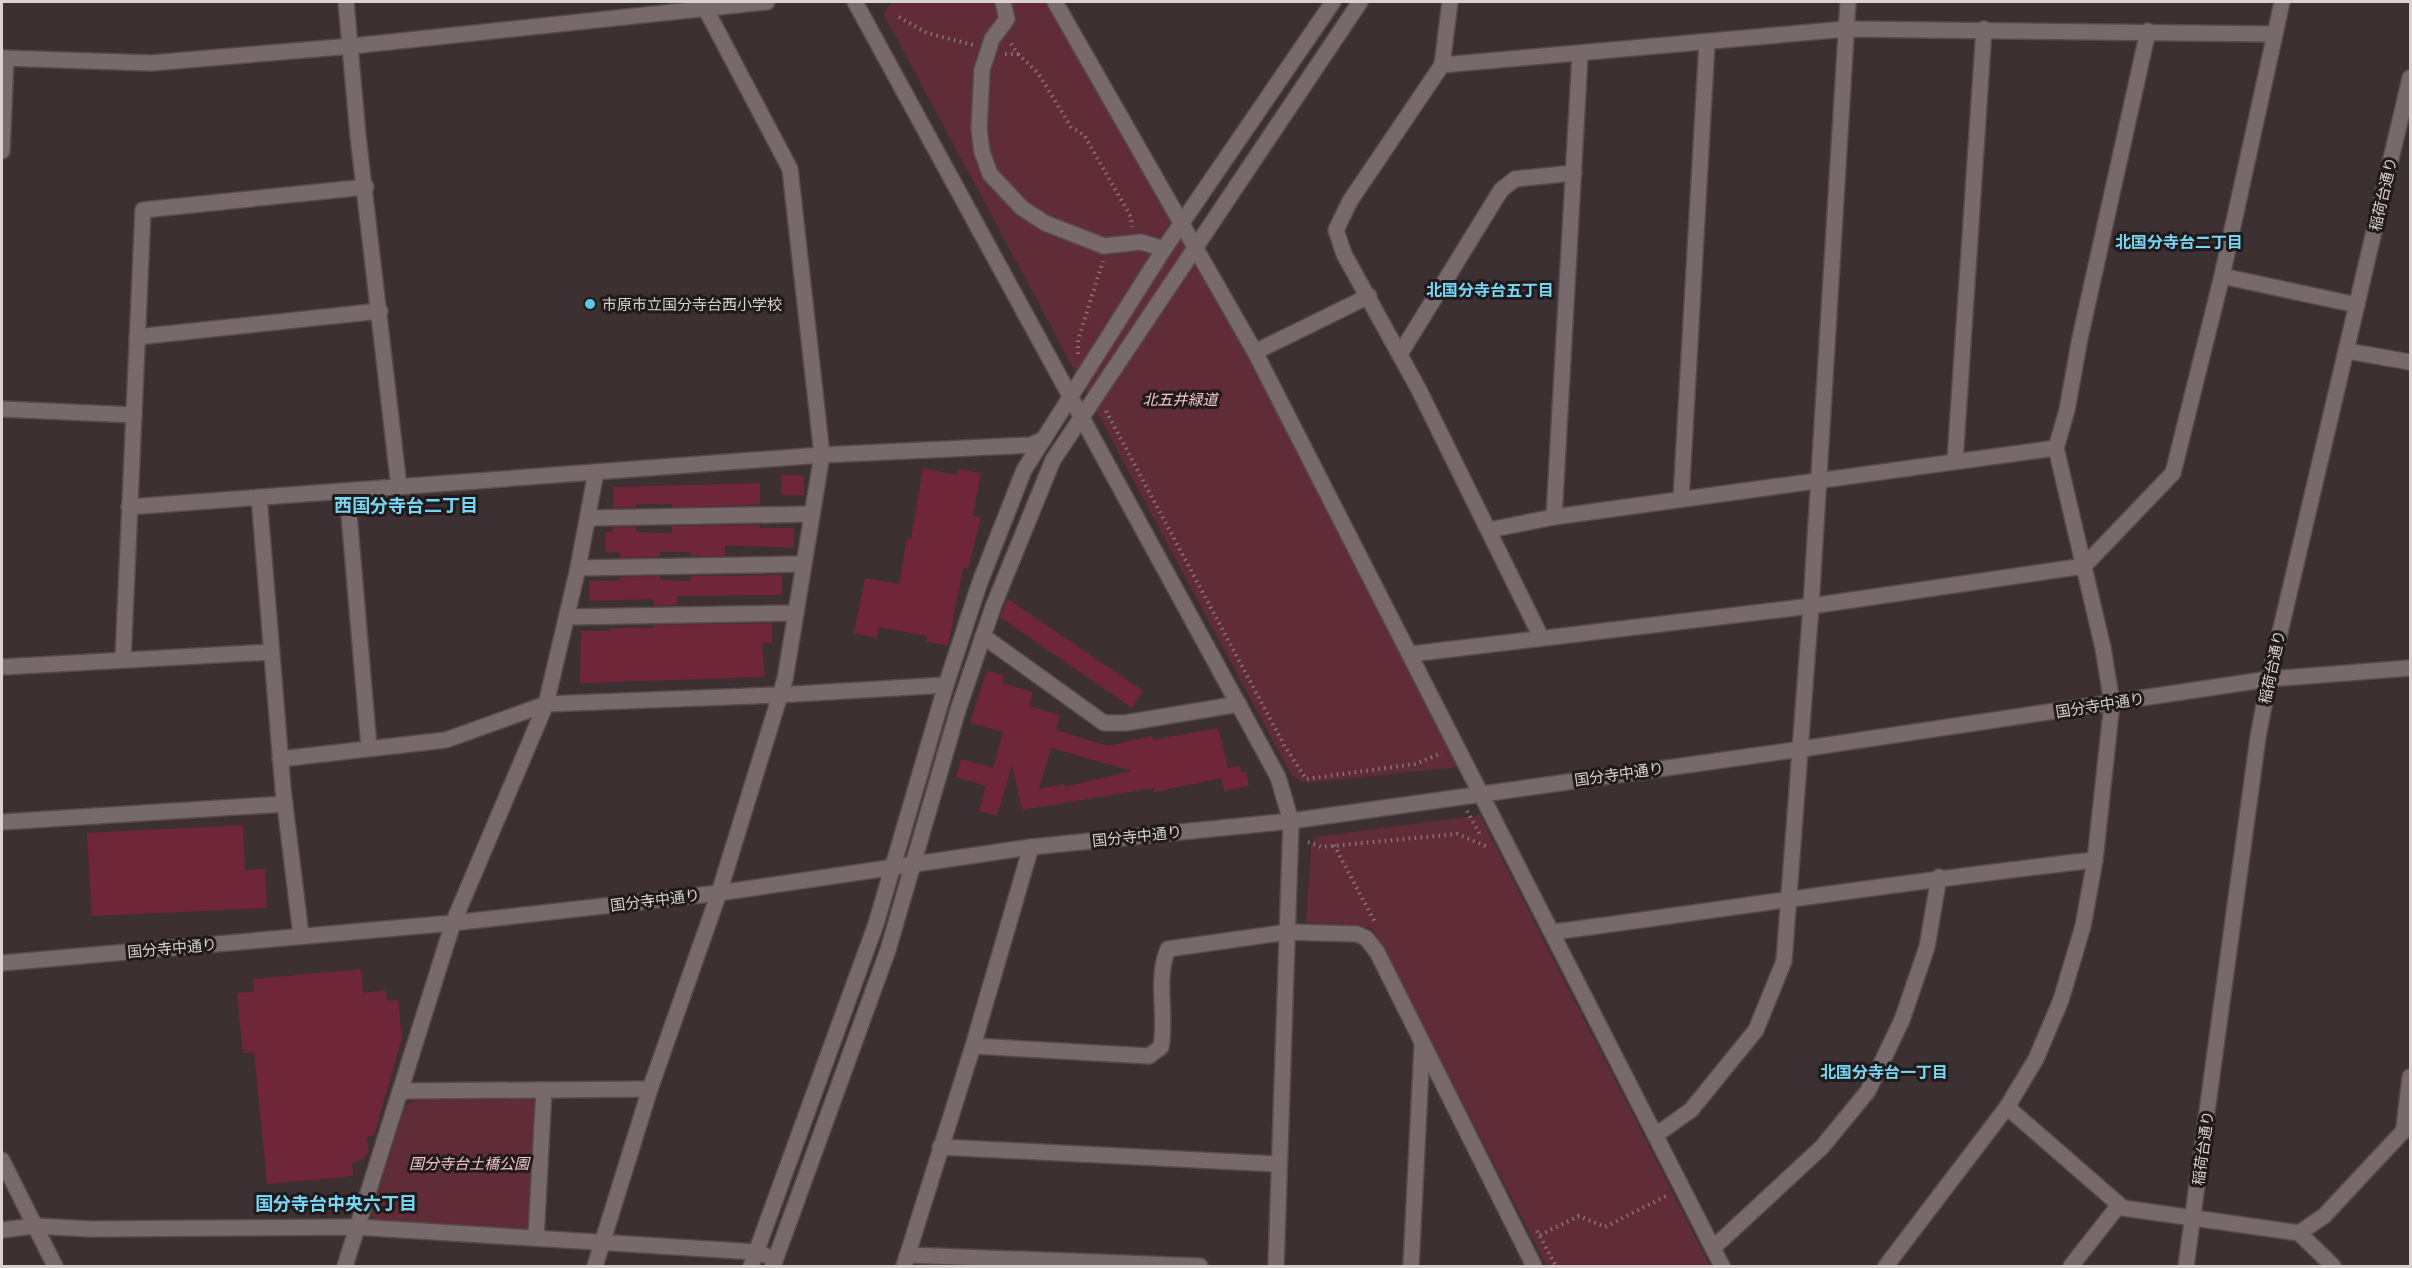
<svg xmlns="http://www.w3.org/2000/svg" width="2412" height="1268" viewBox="0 0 2412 1268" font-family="Lora,'Noto Sans JP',serif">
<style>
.green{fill:#602c37}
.building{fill:#702639;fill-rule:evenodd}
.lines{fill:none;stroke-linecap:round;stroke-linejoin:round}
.minor-casing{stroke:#564c4e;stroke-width:18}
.path{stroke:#827879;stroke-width:4;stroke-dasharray:1.5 4.5;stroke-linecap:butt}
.minor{stroke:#786a6c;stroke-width:15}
.poi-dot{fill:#5cc7e7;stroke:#201a1b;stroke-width:2}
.labels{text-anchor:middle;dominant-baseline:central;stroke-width:6;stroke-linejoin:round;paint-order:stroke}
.street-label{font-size:15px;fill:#d9d1d2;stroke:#201a1b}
.poi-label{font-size:15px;fill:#d9d1d2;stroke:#201a1b;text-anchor:start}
.park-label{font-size:15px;font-style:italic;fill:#f4c5cc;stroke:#201a1b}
.neighbourhood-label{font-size:16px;font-weight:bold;fill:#76d6f4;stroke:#201a1b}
.quarter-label{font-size:18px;font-weight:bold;fill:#76d6f4;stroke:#201a1b}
</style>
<rect width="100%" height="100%" fill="#3c3032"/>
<g class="green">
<polygon points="907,2 1046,2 1249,359 1458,767 1306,783 1292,776 883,13 891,3"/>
<polygon points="1480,815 1710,1266 1547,1266 1372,928 1306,923 1311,846 1316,837"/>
<polygon points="532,1099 538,1104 531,1225 527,1230 376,1222 371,1215 405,1106 415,1100"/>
</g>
<g class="building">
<polygon points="923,468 957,475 958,469 981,473 973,516 981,517 968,569 963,568 948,646 926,641 927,636 879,627 877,638 854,633 865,578 899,584 907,538 911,539"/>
<rect x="781" y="475" width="23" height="20"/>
<polygon points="760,483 760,505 672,507 672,504 636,504 636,507 613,508 613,487"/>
<polygon points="760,525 760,528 794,528 794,548 725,545 725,556 691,556 691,552 660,552 660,557 620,558 620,552 605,552 605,532 613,532 613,527 636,527 636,532 672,533 672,526"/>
<polygon points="782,575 782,595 677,596 677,605 654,606 654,599 589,601 589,581 620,581 620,577 660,576 660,580 691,581 691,576"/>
<polygon points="1008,599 1143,691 1132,708 1000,617"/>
<polygon points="772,623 772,643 762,643 765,677 580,683 581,631 611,631 611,628 654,628 654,625"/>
<path d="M 987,670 L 1004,676 L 1002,683 L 1033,692 L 1029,706 L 1060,715 L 1056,730 L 1108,746 L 1152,736 L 1153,740 L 1218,728 L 1228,768 L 1240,766 L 1242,773 L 1246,772 L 1249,786 L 1224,791 L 1222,778 L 1154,792 L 1153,788 L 1022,810 L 1012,765 L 997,816 L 979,811 L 986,786 L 956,777 L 961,759 L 993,768 L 1003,732 L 970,722 ZM 1051,748 L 1125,769 L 1132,771 L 1065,787 L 1064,784 L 1039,789 Z"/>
<polygon points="243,825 245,870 265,869 267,908 92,916 87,833"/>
<polygon points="361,969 363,993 386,990 387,1001 398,1000 402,1038 374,1135 366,1137 369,1152 362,1160 352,1163 353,1176 267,1184 254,1052 243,1053 237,993 254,992 253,979"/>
</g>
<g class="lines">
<defs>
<g id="minor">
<polyline points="346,2 358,136 399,487"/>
<polyline points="855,2 1278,777 1291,821 1276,1266"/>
<polyline points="1003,2 1007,19 992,39 982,70 979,129 982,152 990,174 1022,208 1045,223 1104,246 1141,242 1164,249"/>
<polyline points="1055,2 1255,352 1722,1266"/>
<polyline points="1450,2 1442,65 1350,201 1336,230 1344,254 1418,388 1541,637"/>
<polyline points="2,58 151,63 352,46 767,2"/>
<polyline points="1442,65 1846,29 2274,34"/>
<polyline points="2,151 6,58"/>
<polyline points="2222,276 2357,305"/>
<polyline points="137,337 380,311"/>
<polyline points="2347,351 2410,362"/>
<polyline points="1255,352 1369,296"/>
<polyline points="1400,354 1501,190 1515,179 1574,173"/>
<polyline points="2,409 134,415"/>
<polyline points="1955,461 1984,29"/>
<polyline points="347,491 369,747"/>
<polyline points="259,497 283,789 301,935"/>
<polyline points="1681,499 1707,42"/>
<polyline points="129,507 822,455 1031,445 1044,439"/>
<polyline points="1554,517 1580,55"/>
<polyline points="588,518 812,514"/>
<polyline points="1489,530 1554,517 2056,448"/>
<polyline points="578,568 804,564"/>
<polyline points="567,617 796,613"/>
<polyline points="983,636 1104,723 1125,723 1239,704"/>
<polyline points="1411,654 1811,606 2084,566 2173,473 2222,276 2282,2"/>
<polyline points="123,660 143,210 366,187"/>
<polyline points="2,667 271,652"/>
<polyline points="280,759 446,740 546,704 778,695 946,685"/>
<polyline points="2,822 285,804"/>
<path d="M 1554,932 C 1734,908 1914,880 2095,860"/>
<polyline points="2,963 453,923 719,893 1031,847 1291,821 1801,749 2269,679 2410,668"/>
<path d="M 973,1046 L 1149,1056 L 1161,1047 C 1167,1015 1155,979 1168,949 L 1288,932 L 1357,934 L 1366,938 L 1377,952 L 1534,1266"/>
<polyline points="400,1091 650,1089"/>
<polyline points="2007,1107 2123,1208 2299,1233 2333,1266"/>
<polyline points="2404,1128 2410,1077"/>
<polyline points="1656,1135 1691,1110 1756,1030 1784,961 1811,606 1848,2"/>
<polyline points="940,1147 1278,1164"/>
<polyline points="2,1160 55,1266"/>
<polyline points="2,1230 35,1226 92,1229 356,1227 756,1252 765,1255"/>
<polyline points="2299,1233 2324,1216 2410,1124"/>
<polyline points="536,1238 544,1090"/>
<polyline points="1713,1248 1822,1147 1868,1091 1902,1020 1927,947 1939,877"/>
<polyline points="907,1255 1200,1266"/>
<polyline points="345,1266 453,923 546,704 578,568 596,472"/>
<polyline points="595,1266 650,1089 719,893 785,679 822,455 790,169 702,2"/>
<polyline points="751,1266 876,924 946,685 980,582 1024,470 1164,249 1333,2"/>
<polyline points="773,1266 888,950 958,710 993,607 1053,460 1360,2"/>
<polyline points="904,1266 973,1046 1031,847"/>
<polyline points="1411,1266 1422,1047"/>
<polyline points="1886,1266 2007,1107 2036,1059 2061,1000 2083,926 2095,860 2112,703 2103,648 2056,448 2067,410 2080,338 2148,31"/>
<polyline points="2071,1266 2119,1205"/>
<polyline points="2186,1266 2258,737 2269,679 2410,78"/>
</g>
</defs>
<use href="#minor" class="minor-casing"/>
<g class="path">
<polyline points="899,17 927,33 973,45"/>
<polyline points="1005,54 1018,54 1010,42"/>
<polyline points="1018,54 1038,73 1071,127 1084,135 1131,217 1132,227"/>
<polyline points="1078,354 1078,340 1103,261"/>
<polyline points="1106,411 1284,745 1306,779 1415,764 1442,753"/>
<polyline points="1467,811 1481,836"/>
<polyline points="1308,842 1321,847 1457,834 1488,847"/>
<polyline points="1334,845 1376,924"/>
<polyline points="1537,1231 1556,1266"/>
<polyline points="1540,1235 1579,1216 1605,1227 1666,1196"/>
</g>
<use href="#minor" class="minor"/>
</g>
<circle class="poi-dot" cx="590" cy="304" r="6"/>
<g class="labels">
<g class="street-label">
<text transform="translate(2383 194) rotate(-77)">稲荷台通り</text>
<text transform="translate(2272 667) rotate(-78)">稲荷台通り</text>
<text transform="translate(2100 705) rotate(-9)">国分寺中通り</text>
<text transform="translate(1619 774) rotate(-8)">国分寺中通り</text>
<text transform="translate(1137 836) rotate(-6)">国分寺中通り</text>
<text transform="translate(655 900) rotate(-7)">国分寺中通り</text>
<text transform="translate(172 948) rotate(-5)">国分寺中通り</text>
<text transform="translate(2203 1148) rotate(-82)">稲荷台通り</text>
</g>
<g class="poi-label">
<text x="602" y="304">市原市立国分寺台西小学校</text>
</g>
<g class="park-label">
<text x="1180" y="399">北五井緑道</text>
<text x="469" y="1163">国分寺台土橋公園</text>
</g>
<g class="neighbourhood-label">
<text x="2179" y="242">北国分寺台二丁目</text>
<text x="1490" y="290">北国分寺台五丁目</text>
<text x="1884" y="1072">北国分寺台一丁目</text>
</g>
<g class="quarter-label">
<text x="406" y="505">西国分寺台二丁目</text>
<text x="336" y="1203">国分寺台中央六丁目</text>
</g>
</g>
<rect width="2412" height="1268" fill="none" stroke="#d9d1d2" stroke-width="6"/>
</svg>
